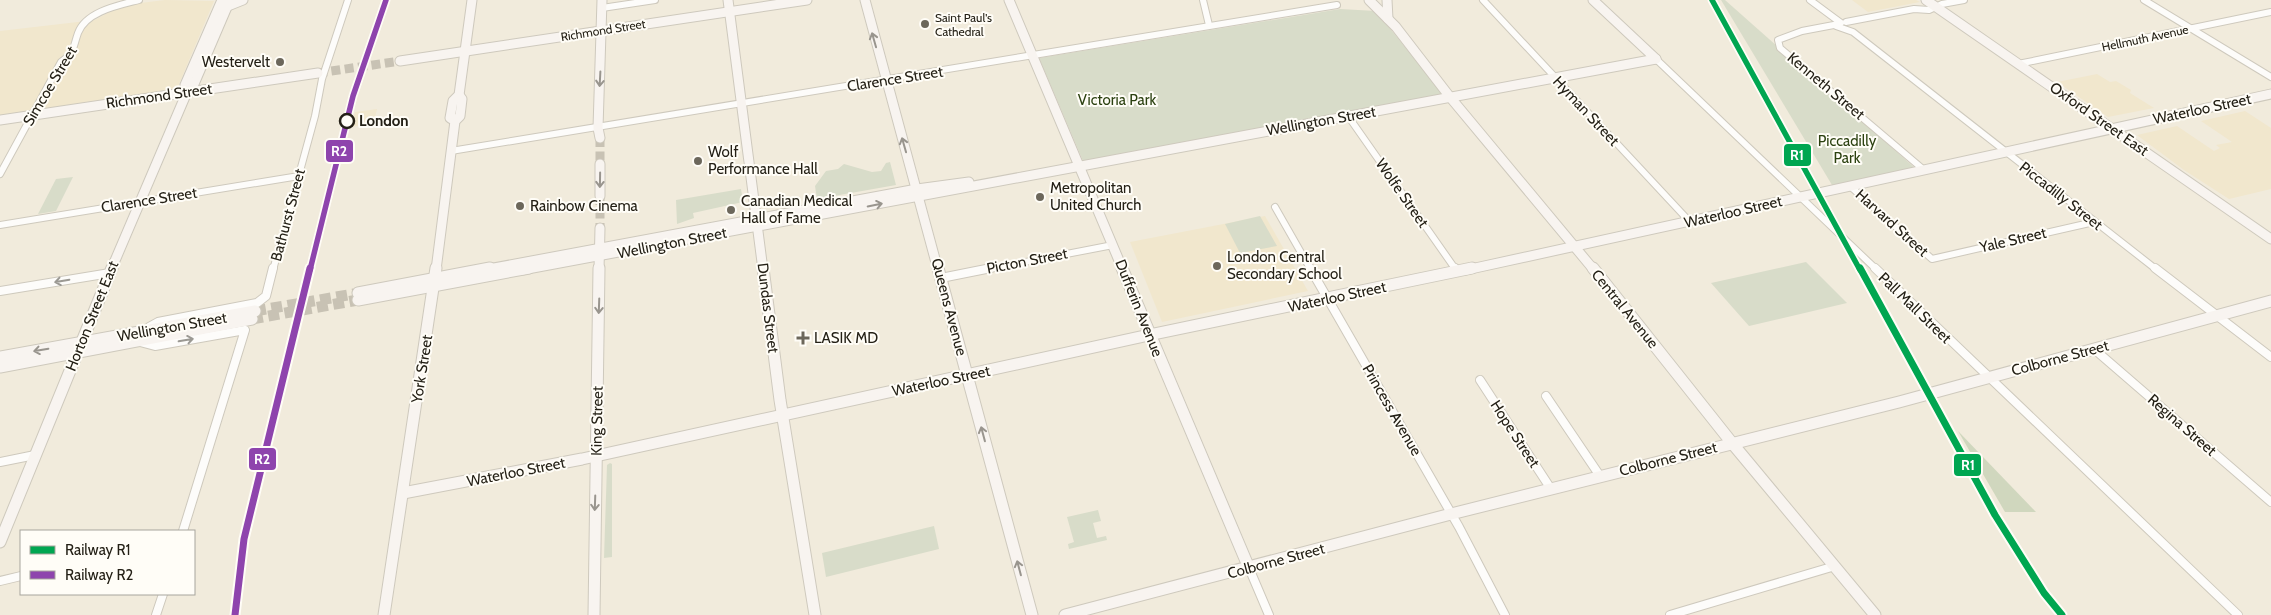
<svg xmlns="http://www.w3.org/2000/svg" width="2271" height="615" viewBox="0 0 2271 615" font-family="Cabin,sans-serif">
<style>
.built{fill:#f1e7cd}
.green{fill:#d8dcc9}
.forest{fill:#d0d7be}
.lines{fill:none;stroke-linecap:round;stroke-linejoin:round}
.secondary-tunnel-far1{stroke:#c8c2b4;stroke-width:9;stroke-dasharray:9 4.5;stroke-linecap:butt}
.secondary-tunnel{stroke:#c8c2b4;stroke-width:11;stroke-dasharray:11 5.5;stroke-linecap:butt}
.street-far1-casing{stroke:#cec9bd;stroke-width:8}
.street-casing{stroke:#cec9bd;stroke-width:10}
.secondary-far1-casing{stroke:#cec9bd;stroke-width:11}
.secondary-casing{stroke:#cec9bd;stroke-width:13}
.street-far1{stroke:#fdfcfa;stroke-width:6}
.street{stroke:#fdfcfa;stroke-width:8}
.secondary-far1{stroke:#f8f4f0;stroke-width:9}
.secondary{stroke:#f8f4f0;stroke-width:11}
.rail-1-far1-casing{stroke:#fffdf7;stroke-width:9}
.rail-1-casing{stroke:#fffdf7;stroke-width:11}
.rail-2-far1-casing{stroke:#fffdf7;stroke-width:9}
.rail-2-casing{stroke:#fffdf7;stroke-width:11}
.rail-1-far1{stroke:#00a651;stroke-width:5.5}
.rail-1{stroke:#00a651;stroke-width:7}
.rail-2-far1{stroke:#8e44ad;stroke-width:5.5}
.rail-2{stroke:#8e44ad;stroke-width:7}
.oneway{stroke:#99958e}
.oneway2{stroke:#9b9993}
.poi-dot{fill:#6c675b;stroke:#fffdf7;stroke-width:2}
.stop-dot{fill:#fffdf7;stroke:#242016;stroke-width:2.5}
.labels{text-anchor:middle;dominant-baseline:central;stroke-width:4;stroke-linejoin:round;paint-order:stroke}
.far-poi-label{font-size:12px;fill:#242016;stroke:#fffdf7;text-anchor:start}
.far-street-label{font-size:12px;fill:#242016;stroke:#fffdf7}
.poi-label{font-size:15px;fill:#242016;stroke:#fffdf7;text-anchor:start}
.street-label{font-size:15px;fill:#242016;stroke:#fffdf7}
.park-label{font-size:15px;fill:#2b4110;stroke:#fffdf7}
.stop-label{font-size:15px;font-weight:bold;fill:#242016;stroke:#fffdf7;text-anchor:start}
.line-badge{stroke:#fffdf7;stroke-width:2}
.badge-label{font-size:14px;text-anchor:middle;font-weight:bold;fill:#fff}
</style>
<rect width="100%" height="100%" fill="#f1ebdc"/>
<g class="built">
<polygon points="165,0 214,1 177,89 0,116 0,31 95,20 113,10 132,4"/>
<polygon points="1852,0 1916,0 1920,2 1868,12"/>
<polygon points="2097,74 2110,82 2116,81 2131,90 2130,93 2154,108 2108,117 2057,82"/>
<polygon points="377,109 374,123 351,127 355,112"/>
<polygon points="2245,111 2271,128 2271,189 2229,199 2184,170 2137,135 2177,126 2214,151 2220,148 2216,145 2232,142 2201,121"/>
<polygon points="1265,216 1308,291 1162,322 1130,242"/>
</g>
<g class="green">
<polygon points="1721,0 1725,0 1916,169 1832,185"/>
<polygon points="1340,9 1376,11 1442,93 1436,97 1083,161 1039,58"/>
<polygon points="890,162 896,185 817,199 815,186 826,171 838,169 844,164 872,172 881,171 886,163"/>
<polygon points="73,177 56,211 38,214 56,179"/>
<polygon points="741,189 743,202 693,213 694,218 677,224 676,200"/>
<polygon points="1260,216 1277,246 1240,253 1225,224"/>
<polygon points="1806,262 1847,303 1749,326 1711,283"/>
<polygon points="610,463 612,464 612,557 604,558 607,465"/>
<polygon points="1098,510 1101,521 1093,523 1097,538 1106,536 1107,540 1069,549 1068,544 1074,542 1067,517"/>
<polygon points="934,526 939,549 826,577 822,553"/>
</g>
<polygon class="forest" points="1958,431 2036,512 2005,512"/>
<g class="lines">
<g class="secondary-tunnel-far1">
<polyline points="318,73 400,61"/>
<polyline points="600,138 600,164"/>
<polyline points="600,196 600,228"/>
</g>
<g class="secondary-tunnel">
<polyline points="255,311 354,294"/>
<polyline points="252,319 358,300"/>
</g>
<defs>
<g id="street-far1">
<polyline points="1203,0 1209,25"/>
<polyline points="1483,0 1690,222"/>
<polyline points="1810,0 1841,23"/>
<polyline points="2144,0 2271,77"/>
<polyline points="602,8 655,0"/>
<polyline points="1846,22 1914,9 1929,10 1942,4 1964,0"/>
<polyline points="1839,24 1802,31 1778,40 1780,48 1924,170"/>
<polyline points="1836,26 1853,32 2157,270"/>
<polyline points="1656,59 1877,270"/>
<polyline points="2018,64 2271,12"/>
<polyline points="1348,116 1456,270"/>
<polyline points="451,151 1337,5"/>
<path d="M 0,174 L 61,62 C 75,52 73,47 78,33 C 86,11 120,5 139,0"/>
<polyline points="1851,187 1932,259 2094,222"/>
<polyline points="1275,207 1311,270"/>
<polyline points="0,225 299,176"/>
<polyline points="273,270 315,116 322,79 348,0"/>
<polyline points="984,270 1113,245"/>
</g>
<g id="street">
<polyline points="1310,268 1459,527 1505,615"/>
<polyline points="1455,268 1457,271"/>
<polyline points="1875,268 2238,615"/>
<polyline points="2155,268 2271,357"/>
<polyline points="941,278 991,268"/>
<polyline points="0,291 110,273"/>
<polyline points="149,327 158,322 257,303 266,296 273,268"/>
<polyline points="140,342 155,346 245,330 183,531"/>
<polyline points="2094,349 2271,502"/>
<polyline points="1480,380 1551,489"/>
<polyline points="1546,396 1600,476"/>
<polyline points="0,462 35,455"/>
<polyline points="1249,568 1269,615"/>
<polyline points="0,581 21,576"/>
<polyline points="156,615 163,594"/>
<polyline points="1670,615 1835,566"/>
</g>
<g id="secondary-far1">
<polyline points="728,0 763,270"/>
<polyline points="865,0 938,270"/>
<polyline points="1009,0 1123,270"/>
<polyline points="1369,0 1396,27 1450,97 1594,270"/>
<polyline points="1387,0 1388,19"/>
<polyline points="1593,0 1656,59"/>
<polyline points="1926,0 2271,239"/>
<polyline points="228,6 243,0"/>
<polyline points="400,61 807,0"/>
<polyline points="187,92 185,85 222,0"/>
<polyline points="0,120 318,73"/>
<polyline points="455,121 450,118 453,101 459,95 472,0"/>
<polyline points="600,138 598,128 602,0"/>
<polyline points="600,164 600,196"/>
<polyline points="111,270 187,92 194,84 230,0"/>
<polyline points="436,270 455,121 460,116 462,99 459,95"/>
<polyline points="483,270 917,189 969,182"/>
<polyline points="522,270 1656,59"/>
<polyline points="599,270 600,228"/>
<polyline points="1466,270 2271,94"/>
</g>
<g id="secondary">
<polyline points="763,268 780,400 815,615"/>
<polyline points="938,268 1032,615"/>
<polyline points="1122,268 1249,568"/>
<polyline points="1593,268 1732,443 1875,615"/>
<polyline points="358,293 490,268"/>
<polyline points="358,300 529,268"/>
<polyline points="0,357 255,311"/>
<polyline points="0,367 252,319"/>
<polyline points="403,493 582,459 1149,335 1472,268"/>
<polyline points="0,542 112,268"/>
<polyline points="384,615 436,268"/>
<polyline points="594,615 599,268"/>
<polyline points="1065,615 1451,514 1899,402 2271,301"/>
</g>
</defs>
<use href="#street-far1" class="street-far1-casing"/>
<use href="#street" class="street-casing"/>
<use href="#secondary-far1" class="secondary-far1-casing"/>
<use href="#secondary" class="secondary-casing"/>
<use href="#street-far1" class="street-far1"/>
<use href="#street" class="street"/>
<use href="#secondary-far1" class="secondary-far1"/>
<use href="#secondary" class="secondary"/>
<defs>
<polyline id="rail-1-far1" points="1712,0 1860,270"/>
<polyline id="rail-1" points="1860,268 1995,515 2044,593 2062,615"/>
<polyline id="rail-2-far1" points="310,270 353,96 386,0"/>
<polyline id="rail-2" points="235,615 244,539 310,268"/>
</defs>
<use href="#rail-1-far1" class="rail-1-far1-casing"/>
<use href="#rail-1" class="rail-1-casing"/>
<use href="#rail-2-far1" class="rail-2-far1-casing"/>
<use href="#rail-2" class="rail-2-casing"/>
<use href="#rail-1-far1" class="rail-1-far1"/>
<use href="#rail-1" class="rail-1"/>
<use href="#rail-2-far1" class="rail-2-far1"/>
<use href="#rail-2" class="rail-2"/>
</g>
<defs><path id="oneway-shaft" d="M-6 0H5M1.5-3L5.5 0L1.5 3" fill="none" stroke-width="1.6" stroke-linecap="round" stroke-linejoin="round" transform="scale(1.25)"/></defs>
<g class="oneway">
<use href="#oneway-shaft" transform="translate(874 40) rotate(-106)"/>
<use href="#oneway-shaft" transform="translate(600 79) rotate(93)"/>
<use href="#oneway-shaft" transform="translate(904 145) rotate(-106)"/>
<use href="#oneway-shaft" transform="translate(600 180) rotate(91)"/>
<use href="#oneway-shaft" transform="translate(875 205) rotate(-11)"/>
<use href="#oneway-shaft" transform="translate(599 306) rotate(92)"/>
<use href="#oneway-shaft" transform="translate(41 350) rotate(170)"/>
<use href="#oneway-shaft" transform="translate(983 434) rotate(-105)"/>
<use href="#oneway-shaft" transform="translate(595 503) rotate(92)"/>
<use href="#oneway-shaft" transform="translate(1019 568) rotate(-105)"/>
</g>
<g class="oneway2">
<use href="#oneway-shaft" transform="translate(62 281) rotate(170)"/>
<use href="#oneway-shaft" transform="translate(186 340) rotate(-10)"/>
</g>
<g class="poi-dot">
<circle cx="925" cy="24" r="5"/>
<circle cx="280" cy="62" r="5"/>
<circle cx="698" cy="161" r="5"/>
<circle cx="1040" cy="197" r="5"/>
<circle cx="520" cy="206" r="5"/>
<circle cx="731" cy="210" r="5"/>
<circle cx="1217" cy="266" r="5"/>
<path d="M800.5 330.5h5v5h5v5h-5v5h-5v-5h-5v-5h5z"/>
</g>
<circle class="stop-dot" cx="347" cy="121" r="7"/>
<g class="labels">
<g class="far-poi-label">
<text x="935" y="17">Saint Paul's<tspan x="935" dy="14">Cathedral</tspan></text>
</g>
<g class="far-street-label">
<text transform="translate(603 30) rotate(-9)">Richmond Street</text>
<text transform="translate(2145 38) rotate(-12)">Hellmuth Avenue</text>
</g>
<g class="poi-label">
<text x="270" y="62" text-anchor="end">Westervelt</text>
<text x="708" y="152">Wolf<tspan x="708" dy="17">Performance Hall</tspan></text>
<text x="1050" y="188">Metropolitan<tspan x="1050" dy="17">United Church</tspan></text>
<text x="741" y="201">Canadian Medical<tspan x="741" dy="17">Hall of Fame</tspan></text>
<text x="530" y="206">Rainbow Cinema</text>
<text x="1227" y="257">London Central<tspan x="1227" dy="17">Secondary School</tspan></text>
<text x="814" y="338">LASIK MD</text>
</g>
<g class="street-label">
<text transform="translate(895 79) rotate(-9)">Clarence Street</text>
<text transform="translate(50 86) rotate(-59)">Simcoe Street</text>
<text transform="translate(1826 86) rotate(40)">Kenneth Street</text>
<text transform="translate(159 96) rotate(-8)">Richmond Street</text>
<text transform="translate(2202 109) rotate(-12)">Waterloo Street</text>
<text transform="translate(1586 111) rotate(47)">Hyman Street</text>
<text transform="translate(2099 119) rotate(35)">Oxford Street East</text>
<text transform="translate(1321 121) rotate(-10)">Wellington Street</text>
<text transform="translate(1402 193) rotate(55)">Wolfe Street</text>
<text transform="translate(2061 196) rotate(38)">Piccadilly Street</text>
<text transform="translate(149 200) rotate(-9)">Clarence Street</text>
<text transform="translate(1733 212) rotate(-13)">Waterloo Street</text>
<text transform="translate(288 215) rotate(-75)">Bathurst Street</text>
<text transform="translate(1892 223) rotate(42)">Harvard Street</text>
<text transform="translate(2013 240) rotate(-13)">Yale Street</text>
<text transform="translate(672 243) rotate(-11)">Wellington Street</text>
<text transform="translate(1027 261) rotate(-11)">Picton Street</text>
<text transform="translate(1337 297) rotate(-12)">Waterloo Street</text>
<text transform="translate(949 307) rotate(75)">Queens Avenue</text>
<text transform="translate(768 308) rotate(83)">Dundas Street</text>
<text transform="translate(1139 308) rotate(68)">Dufferin Avenue</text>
<text transform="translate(1915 308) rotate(44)">Pall Mall Street</text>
<text transform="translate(1625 309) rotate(51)">Central Avenue</text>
<text transform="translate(92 316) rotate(-68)">Horton Street East</text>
<text transform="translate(172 327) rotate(-10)">Wellington Street</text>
<text transform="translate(2060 358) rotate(-15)">Colborne Street</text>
<text transform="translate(422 369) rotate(-81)">York Street</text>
<text transform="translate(941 381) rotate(-12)">Waterloo Street</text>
<text transform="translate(1392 410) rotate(60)">Princess Avenue</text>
<text transform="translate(597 421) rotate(-89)">King Street</text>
<text transform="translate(2182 425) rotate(41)">Regina Street</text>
<text transform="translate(1515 434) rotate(57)">Hope Street</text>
<text transform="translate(1668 459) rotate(-14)">Colborne Street</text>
<text transform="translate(516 472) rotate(-11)">Waterloo Street</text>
<text transform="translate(1276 561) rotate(-15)">Colborne Street</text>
</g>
<g class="park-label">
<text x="1117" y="100">Victoria Park</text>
<text x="1847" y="141">Piccadilly<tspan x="1847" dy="17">Park</tspan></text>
</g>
<g class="stop-label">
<text x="359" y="121">London</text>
</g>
</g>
<g class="line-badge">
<rect x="325" y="139" width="29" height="24" rx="5" fill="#8e44ad"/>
<rect x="1783" y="143" width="29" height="24" rx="5" fill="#00a651"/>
<rect x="248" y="447" width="29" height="24" rx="5" fill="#8e44ad"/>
<rect x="1953" y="453" width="29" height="24" rx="5" fill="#00a651"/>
</g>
<g class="badge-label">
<text x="339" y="156">R2</text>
<text x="1797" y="160">R1</text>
<text x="262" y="464">R2</text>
<text x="1968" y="470">R1</text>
</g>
<rect x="20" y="530" width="175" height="65" fill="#fffdf7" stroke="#a7a59d"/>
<rect x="30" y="546" width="25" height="8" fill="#00a651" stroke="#a7a59d"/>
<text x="65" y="555" font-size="15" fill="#242016">Railway R1</text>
<rect x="30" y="571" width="25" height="8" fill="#8e44ad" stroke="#a7a59d"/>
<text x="65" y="580" font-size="15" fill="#242016">Railway R2</text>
</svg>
